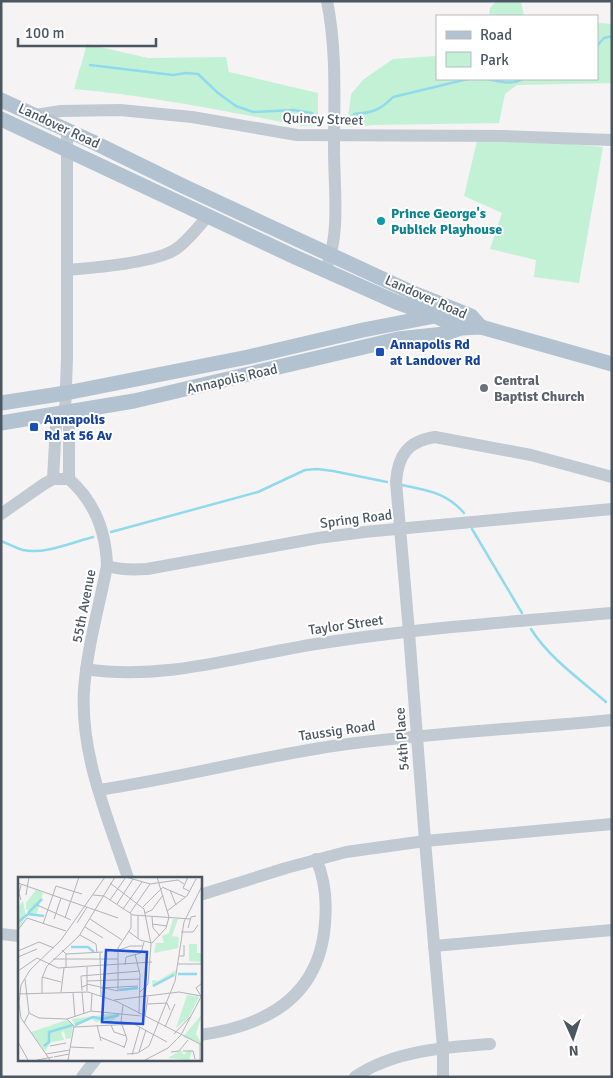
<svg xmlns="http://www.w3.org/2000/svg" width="613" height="1078" viewBox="0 0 613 1078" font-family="Signika,sans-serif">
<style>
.green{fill:#c3f1d5}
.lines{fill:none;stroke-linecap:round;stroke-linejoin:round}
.stream{stroke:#90daee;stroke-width:2.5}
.minor{stroke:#c1cad2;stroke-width:12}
.major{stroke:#b3c2d1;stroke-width:15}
.culture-dot{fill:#0f9aa8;stroke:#fff;stroke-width:2}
.transit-dot{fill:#1a4fb4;stroke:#fff;stroke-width:2}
.worship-dot{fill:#6b7280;stroke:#fff;stroke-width:2}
.labels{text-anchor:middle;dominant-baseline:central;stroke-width:4;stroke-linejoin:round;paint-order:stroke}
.street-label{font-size:14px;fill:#4a5661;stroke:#fff}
.culture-label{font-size:14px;font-weight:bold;fill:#0d838f;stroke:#fff;text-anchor:start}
.transit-label{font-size:14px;font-weight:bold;fill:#164399;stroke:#fff;text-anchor:start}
.worship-label{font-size:14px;font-weight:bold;fill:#5b616d;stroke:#fff;text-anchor:start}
.inset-river{fill:none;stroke:#90daee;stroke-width:2.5}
.inset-road{fill:none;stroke:#b1b4b9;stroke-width:1}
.view{fill:#1d4ed8;fill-opacity:0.15;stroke:#1d4ed8;stroke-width:2.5}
.inset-edge{fill:none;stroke:#4a5661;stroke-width:2.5}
</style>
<rect width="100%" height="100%" fill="#f5f3f3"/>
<g class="green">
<polygon points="496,1 521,1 524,16 489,16 490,8"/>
<polygon points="600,23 612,24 612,83 517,85 505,94 499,123 373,125 347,127 351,94 364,79 393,59 437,56 437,79 597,79 597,24"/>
<path d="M 87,44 L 148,58 L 226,57 L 229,72 L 318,93 L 318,125 L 302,126 C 226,111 151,96 74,89 Z"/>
<polygon points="477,141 561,143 603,147 579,283 534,277 536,260 490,249 502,213 464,196"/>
</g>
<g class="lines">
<g class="stream">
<polyline points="597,46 604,38 612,36"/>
<polyline points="90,65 173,75 186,73 198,74 218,93 236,106 253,112 293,110 312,113"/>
<path d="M 487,79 C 499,81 512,86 522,79"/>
<path d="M 354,114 C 371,113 381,110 393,97 L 468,79"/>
<path d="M 402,485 C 428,491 446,492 464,513"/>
<polyline points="472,529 522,613"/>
<polyline points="111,532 258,492 305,470 317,469 333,471 387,482"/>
<path d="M 1,541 C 9,544 16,548 23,550 C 43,555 74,542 93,537"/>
<path d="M 531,629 C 549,658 581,680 606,702"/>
</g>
<g class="minor">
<polyline points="35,115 61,111 120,110 192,117 297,135 503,136 612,140"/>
<path d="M 67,129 L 67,358 L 65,413 L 69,422 L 69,479 C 95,502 106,531 107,566 C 99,607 87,648 84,690 C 80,755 108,818 128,878"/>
<path d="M 67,270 C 93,268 156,263 176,249 C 188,241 198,227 208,216"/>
<path d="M 325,271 C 341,234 334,190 334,150 C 334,100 337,50 327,1"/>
<polyline points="53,479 56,425 65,413"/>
<polyline points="1,514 44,484 53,479 69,479"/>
<path d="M 107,566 C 121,570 133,570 147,569 L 318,538 L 364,532 L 612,509"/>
<path d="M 86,669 C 167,682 249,653 329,642 C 423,628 518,621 612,613"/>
<path d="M 99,790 C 178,778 255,758 333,746 C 426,733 519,729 612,720"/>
<polyline points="200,895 286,868 346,852 425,841 612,824"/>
<polyline points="1,934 19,936"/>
<polyline points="434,946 612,930"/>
<path d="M 200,1035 C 267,1026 320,996 325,923 C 327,901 325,879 316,859"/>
<polyline points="82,1077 96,1059"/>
<path d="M 355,1077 C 392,1051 446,1047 490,1044"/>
<path d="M 443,1077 L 443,1047 L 425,841 L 409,632 L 396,482 C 398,455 408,441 435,437 L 531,455 L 612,477"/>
</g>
<g class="major">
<polyline points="1,100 93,142 183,186 290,236 413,293 471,316 481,327"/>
<polyline points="1,119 295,257 396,302 435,316 461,328 481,327 612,364"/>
<polyline points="1,403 66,393 248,357 363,330 435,316"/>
<polyline points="1,423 134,401 398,339 444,334 461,328"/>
</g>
</g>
<circle class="culture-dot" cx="381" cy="221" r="5"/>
<g class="transit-dot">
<rect x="375" y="347" width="10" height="10" rx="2.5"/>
<rect x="29" y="422" width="10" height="10" rx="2.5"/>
</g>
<circle class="worship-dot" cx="484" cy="388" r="5"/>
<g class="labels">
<g class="street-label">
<text transform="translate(323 119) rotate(2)">Quincy Street</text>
<text transform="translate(59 126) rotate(25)">Landover Road</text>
<text transform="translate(426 297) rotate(24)">Landover Road</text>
<text transform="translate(232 379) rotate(-13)">Annapolis Road</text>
<text transform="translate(356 519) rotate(-7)">Spring Road</text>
<text transform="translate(84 606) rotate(-79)">55th Avenue</text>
<text transform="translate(346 625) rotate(-8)">Taylor Street</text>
<text transform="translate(337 731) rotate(-8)">Taussig Road</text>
<text transform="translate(402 739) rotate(-94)">54th Place</text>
</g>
<g class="culture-label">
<text x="391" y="213">Prince George's<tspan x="391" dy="16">Publick Playhouse</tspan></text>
</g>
<g class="transit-label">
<text x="390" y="344">Annapolis Rd<tspan x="390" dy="16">at Landover Rd</tspan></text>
<text x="44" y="419">Annapolis<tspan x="44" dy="16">Rd at 56 Av</tspan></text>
</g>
<g class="worship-label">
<text x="494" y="380">Central<tspan x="494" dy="16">Baptist Church</tspan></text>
</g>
</g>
<g transform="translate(18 877)">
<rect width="184" height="184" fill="#f5f3f3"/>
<path d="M 18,13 L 25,16 L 19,36 L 13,39 L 9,37 L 14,33 L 8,33 L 8,26 ZM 5,24 L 8,39 L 0,53 L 0,30 ZM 155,42 L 160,42 L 154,59 L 161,60 L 160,71 L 136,76 L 138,66 L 146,66 L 144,59 L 151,56 ZM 171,67 L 179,67 L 179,76 L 184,76 L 184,85 L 171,84 ZM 158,93 L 157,98 L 135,110 L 134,103 L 140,104 ZM 169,118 L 181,120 L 171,140 L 158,151 ZM 92,137 L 103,137 L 91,147 L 89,143 L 78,145 L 73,141 L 57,149 L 54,142 ZM 184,137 L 178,157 L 184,167 L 165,160 ZM 49,143 L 55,148 L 53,161 L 48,162 L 46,154 L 43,156 L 46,163 L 33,165 L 27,174 L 13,155 ZM 163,173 L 166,178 L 170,173 L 174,174 L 171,183 L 150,181 Z" fill="#c3f1d5"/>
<path class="inset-river" d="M 10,36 L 24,22M 0,45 L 10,37 L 26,39M 53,70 L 70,70 L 76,75M 160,97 L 179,97M 135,109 L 156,98M 101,113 L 120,111M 57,148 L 75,140 L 85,142 L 101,138M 26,169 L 31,165 L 31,155 L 55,148"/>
<path class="inset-road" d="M 108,0 L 132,7 L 160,3 L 166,7M 170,0 L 165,11 L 171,14M 0,6 L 100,41M 92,6 L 126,32 L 133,67 L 130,107 L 122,115M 144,10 L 167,20M 152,13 L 158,28M 8,18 L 11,0M 75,18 L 86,19 L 115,38 L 173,42M 3,23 L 1,16 L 3,8M 92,23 L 108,0M 99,27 L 115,2M 19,28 L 53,43M 125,30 L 144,11M 105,32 L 124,5M 149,34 L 169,19 L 178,2M 112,36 L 132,7M 127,36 L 134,33 L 145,18M 120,39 L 120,62M 134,40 L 135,51 L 142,59M 47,41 L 61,0M 36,42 L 43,21M 72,42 L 104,63M 59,46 L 69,30M 25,47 L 38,9 L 64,17M 134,47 L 149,49M 67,50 L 85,61M 170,51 L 173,40 L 178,39M 0,53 L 9,41 L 48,54M 110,54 L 122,63 L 134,66 L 148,51 L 151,40 L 139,0M 163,55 L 175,55 L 180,48M 62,58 L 78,67 L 79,76M 44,73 L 48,77 L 48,91M 0,74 L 21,65 L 36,71M 96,75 L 112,69 L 125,69M 82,76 L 83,119M 48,77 L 85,75M 117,77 L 122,98 L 121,137M 161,79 L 166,79 L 166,68M 0,80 L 19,72M 35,82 L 100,82M 160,87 L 184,87M 107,88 L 108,80 L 123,76 L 126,65M 0,94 L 19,81 L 40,91 L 134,85M 24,100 L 43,105M 69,104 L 122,102M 64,110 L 69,108 L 69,90M 83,111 L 120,109M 64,114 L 63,99 L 122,94M 69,114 L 69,107 L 100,114 L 100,71 L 113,51 L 113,37M 43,115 L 46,91M 64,115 L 66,137M 24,116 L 24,101 L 29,89 L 61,59 L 97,0M 55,116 L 57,140M 0,117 L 70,115 L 100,125 L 184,168M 183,119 L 178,111 L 184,106M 96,123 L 161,115 L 183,119M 130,127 L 149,126 L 152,133M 105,128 L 103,145 L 109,162 L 106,171M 73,134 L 74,116M 11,136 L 21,141 L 49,142 L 73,134 L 123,139M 127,139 L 130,120M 49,142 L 56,149 L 50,183M 6,146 L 11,136 L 7,102M 79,148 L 83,164M 93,148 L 96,155 L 108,159M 56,150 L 116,147 L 149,165M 147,150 L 157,127M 156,157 L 172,140M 82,160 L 106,170M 0,165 L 10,183M 182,167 L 182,183M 32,169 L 48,166M 52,170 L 76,171M 165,174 L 175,174 L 177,182M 121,175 L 128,153M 153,175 L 161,174 L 170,163M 28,177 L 52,173M 109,177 L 120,176 L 131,169 L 157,104 L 166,45 L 184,9M 114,178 L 122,150M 36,180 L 51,177M 19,183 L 35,180M 32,183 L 3,141 L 1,126 L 3,108 L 12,93 L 43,63 L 87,0M 127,183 L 150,171 L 163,158 L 184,118"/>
<path class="view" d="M 88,73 L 129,75 L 125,147 L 84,145 Z"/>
<rect width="184" height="184" class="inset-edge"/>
</g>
<rect width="613" height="1078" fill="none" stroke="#4a5661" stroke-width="5"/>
<rect x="436" y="15" width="162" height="65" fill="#ffffff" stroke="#b7bbc0"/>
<rect x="446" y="31" width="25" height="8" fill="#b3c2d1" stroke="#b7bbc0"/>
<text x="480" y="40" font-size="15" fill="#4a5661">Road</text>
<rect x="446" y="52" width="25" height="15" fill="#c3f1d5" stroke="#b7bbc0"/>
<text x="480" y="65" font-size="15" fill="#4a5661">Park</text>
<g transform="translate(573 1038) rotate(177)" stroke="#ffffff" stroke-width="4" paint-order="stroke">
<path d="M0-4L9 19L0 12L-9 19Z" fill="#4a5661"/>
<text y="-8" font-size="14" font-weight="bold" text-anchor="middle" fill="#4a5661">N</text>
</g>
<path d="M18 38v8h138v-8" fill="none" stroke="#4a5661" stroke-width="2.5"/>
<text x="25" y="38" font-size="15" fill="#4a5661" stroke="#ffffff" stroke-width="4" paint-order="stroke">100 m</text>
</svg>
